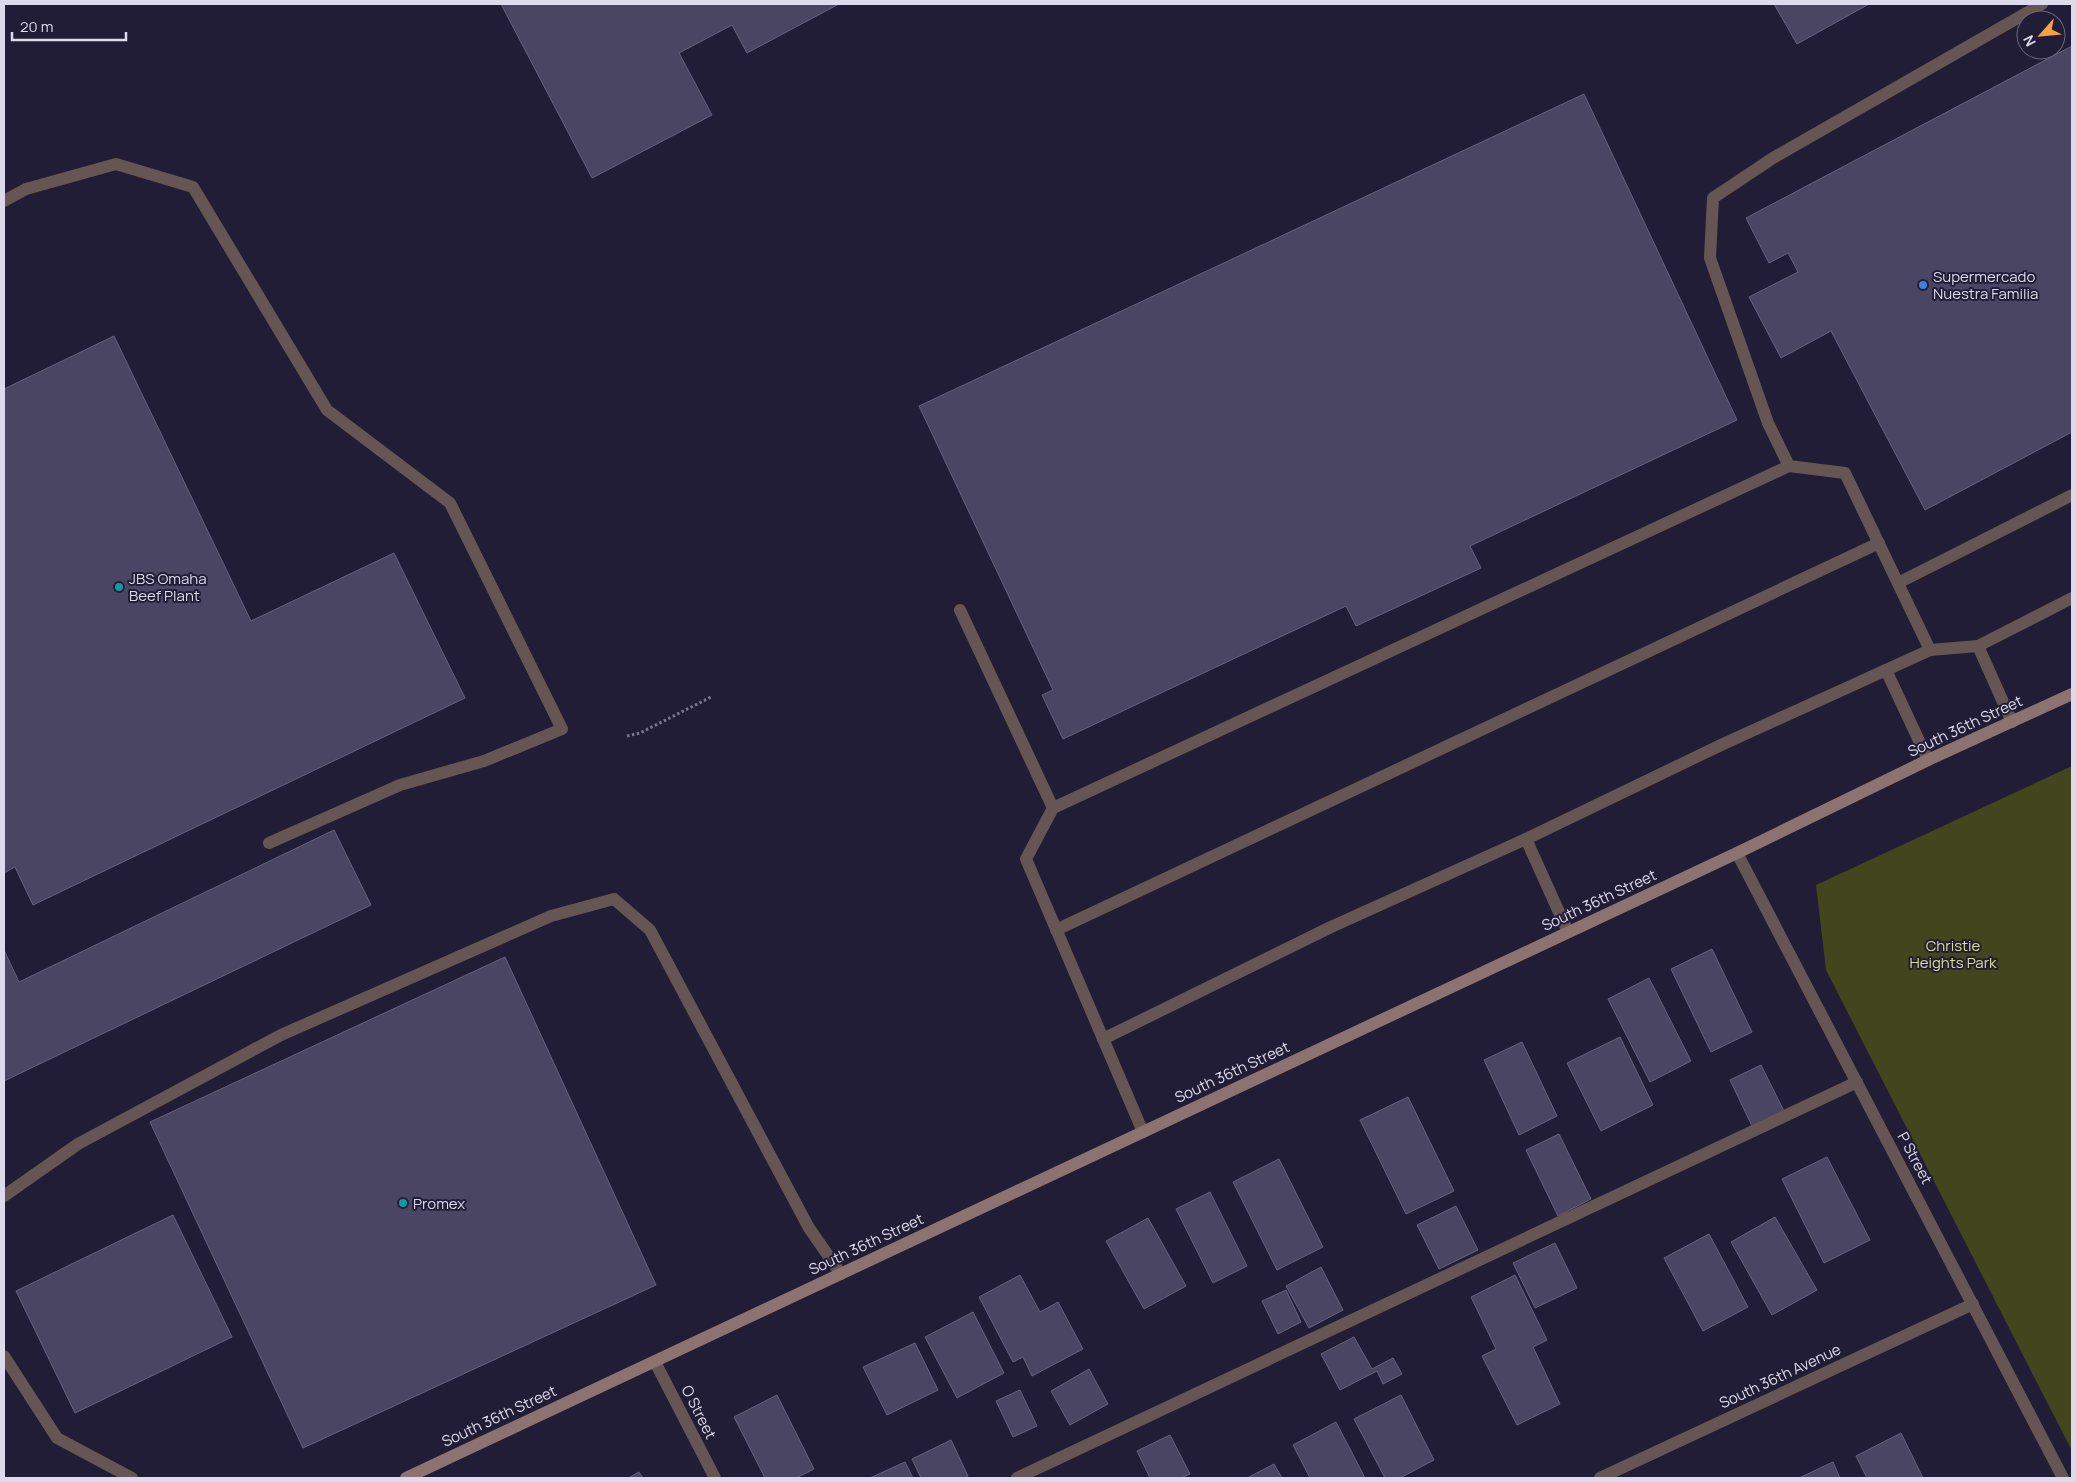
<svg xmlns="http://www.w3.org/2000/svg" width="2076" height="1482" viewBox="0 0 2076 1482" font-family="Manrope,sans-serif">
<style>
.green{fill:#41461c}
.building{fill:#494562;stroke:#666180}
.lines{fill:none;stroke-linecap:round;stroke-linejoin:round}
.path{stroke:#7a768c;stroke-width:3;stroke-dasharray:2.5 2.5;stroke-linecap:butt}
.service{stroke:#665653;stroke-width:12}
.minor{stroke:#665653;stroke-width:12}
.secondary{stroke:#8d736f;stroke-width:12}
.shop-dot{fill:#3f7fe0;stroke:#221d37;stroke-width:2}
.culture-dot{fill:#0f9aa8;stroke:#221d37;stroke-width:2}
.labels{text-anchor:middle;dominant-baseline:central;stroke-width:4;stroke-linejoin:round;paint-order:stroke}
.poi-label{font-size:15px;fill:#dcdaec;stroke:#221d37;text-anchor:start}
.street-label{font-size:15px;fill:#dcdaec;stroke:#221d37}
.park-label{font-size:15px;fill:#d4e08a;stroke:#221d37}
</style>
<rect width="100%" height="100%" fill="#221d37"/>
<polygon class="green" points="2072,766 2072,1451 1826,970 1816,885"/>
<g class="building">
<polygon points="501,4 839,4 747,53 732,25 679,53 712,115 592,178"/>
<polygon points="1774,4 1869,4 1797,44"/>
<polygon points="2072,46 2072,432 1925,510 1831,331 1781,358 1749,297 1798,272 1788,253 1769,263 1746,218"/>
<polygon points="1584,94 1737,420 1470,546 1481,568 1356,626 1346,606 1063,739 1042,695 1053,690 919,406"/>
<polygon points="114,336 251,621 394,553 465,698 33,905 15,867 4,873 4,389"/>
<polygon points="334,830 371,905 4,1081 4,950 19,982"/>
<polygon points="1712,949 1752,1032 1711,1052 1671,969"/>
<polygon points="505,957 656,1285 303,1448 150,1122"/>
<polygon points="1649,978 1691,1061 1650,1082 1608,999"/>
<polygon points="1620,1037 1653,1105 1601,1131 1567,1063"/>
<polygon points="1522,1042 1557,1116 1519,1135 1484,1060"/>
<polygon points="1761,1065 1784,1111 1752,1126 1730,1080"/>
<polygon points="1408,1097 1454,1191 1406,1214 1360,1120"/>
<polygon points="1559,1134 1591,1199 1558,1216 1526,1150"/>
<polygon points="1827,1157 1870,1240 1824,1263 1782,1179"/>
<polygon points="1279,1159 1323,1247 1277,1270 1233,1182"/>
<polygon points="1210,1192 1247,1266 1213,1283 1176,1209"/>
<polygon points="1456,1206 1478,1250 1439,1269 1417,1225"/>
<polygon points="173,1215 232,1337 75,1413 16,1291"/>
<polygon points="1775,1217 1817,1290 1772,1315 1731,1242"/>
<polygon points="1148,1218 1186,1286 1144,1309 1106,1241"/>
<polygon points="1709,1234 1748,1307 1703,1331 1664,1258"/>
<polygon points="1555,1243 1577,1288 1535,1308 1513,1263"/>
<polygon points="1321,1267 1343,1310 1309,1328 1286,1286"/>
<polygon points="1020,1275 1040,1312 1058,1302 1083,1349 1032,1376 1023,1357 1013,1362 979,1297"/>
<polygon points="1515,1275 1547,1340 1533,1347 1560,1404 1517,1425 1482,1356 1496,1349 1471,1297"/>
<polygon points="1286,1290 1301,1322 1278,1334 1262,1301"/>
<polygon points="973,1312 1004,1373 957,1398 925,1337"/>
<polygon points="1354,1337 1372,1369 1393,1358 1402,1374 1383,1384 1377,1371 1340,1390 1321,1354"/>
<polygon points="915,1343 938,1390 887,1415 863,1367"/>
<polygon points="1089,1369 1108,1404 1070,1425 1051,1391"/>
<polygon points="1020,1390 1037,1426 1013,1437 996,1401"/>
<polygon points="777,1395 814,1469 796,1478 765,1478 734,1417"/>
<polygon points="1401,1395 1434,1460 1400,1478 1385,1478 1354,1419"/>
<polygon points="1336,1422 1365,1478 1310,1478 1293,1445"/>
<polygon points="1901,1433 1923,1478 1867,1478 1856,1456"/>
<polygon points="1170,1435 1190,1474 1181,1478 1150,1478 1137,1451"/>
<polygon points="951,1440 968,1476 965,1478 921,1478 912,1459"/>
<polygon points="905,1462 913,1478 870,1478"/>
<polygon points="1833,1462 1840,1478 1799,1478"/>
<polygon points="1274,1464 1282,1478 1247,1478"/>
<polygon points="639,1472 643,1478 628,1478"/>
</g>
<g class="lines">
<polyline class="path" points="627,736 640,733 711,697"/>
<g class="service">
<polyline points="4,201 26,189 116,164 193,187 327,410 450,503 562,729 484,761 400,785 269,843"/>
<polyline points="1789,466 1845,473 1930,650"/>
<polyline points="1898,583 2072,495"/>
<polyline points="960,610 1053,808"/>
<polyline points="1978,646 2012,722"/>
<polyline points="1886,670 1928,760"/>
<polyline points="1056,930 1879,543"/>
<polyline points="1568,932 1526,839 1721,745 1930,650 1978,646 2072,598"/>
<polyline points="1103,1039 1331,927 1526,839"/>
<polyline points="1143,1132 1026,859 1053,808 1789,466 1768,423 1710,258 1713,198 1773,158 2042,4"/>
<polyline points="4,1196 78,1144 281,1035 551,916 614,899 650,930 809,1228 841,1274"/>
<polyline points="4,1356 57,1438 132,1478"/>
<polyline points="1017,1478 1857,1082"/>
</g>
<g class="minor">
<polyline points="1737,853 2063,1478"/>
<polyline points="655,1362 715,1478"/>
<polyline points="1600,1478 1973,1304"/>
</g>
<polyline class="secondary" points="406,1478 1737,853 1928,760 2072,694"/>
</g>
<circle class="shop-dot" cx="1923" cy="285" r="5"/>
<g class="culture-dot">
<circle cx="119" cy="587" r="5"/>
<circle cx="403" cy="1203" r="5"/>
</g>
<g class="labels">
<g class="poi-label">
<text x="1933" y="276">Supermercado<tspan x="1933" dy="17">Nuestra Familia</tspan></text>
<text x="129" y="578">JBS Omaha<tspan x="129" dy="17">Beef Plant</tspan></text>
<text x="413" y="1203">Promex</text>
</g>
<g class="street-label">
<text transform="translate(1965 726) rotate(-25)">South 36th Street</text>
<text transform="translate(1599 900) rotate(-25)">South 36th Street</text>
<text transform="translate(1232 1072) rotate(-25)">South 36th Street</text>
<text transform="translate(1915 1158) rotate(62)">P Street</text>
<text transform="translate(866 1244) rotate(-25)">South 36th Street</text>
<text transform="translate(1780 1376) rotate(-25)">South 36th Avenue</text>
<text transform="translate(699 1412) rotate(63)">O Street</text>
<text transform="translate(499 1416) rotate(-25)">South 36th Street</text>
</g>
<g class="park-label">
<text x="1953" y="945">Christie<tspan x="1953" dy="17">Heights Park</tspan></text>
</g>
</g>
<rect width="2076" height="1482" fill="none" stroke="#dcdaec" stroke-width="10"/>
<g transform="translate(2041 35) rotate(243)"><circle r="24" fill="#221d37" stroke="#6c697f"/>
<path d="M0-4L9 19L0 12L-9 19Z" fill="#f7a248"/>
<text y="-8" font-size="14" font-weight="bold" text-anchor="middle" fill="#dcdaec">N</text>
</g>
<path d="M12 32v8h114v-8" fill="none" stroke="#dcdaec" stroke-width="2.5"/>
<text x="20" y="32" font-size="15" fill="#dcdaec" stroke="#221d37" stroke-width="4" paint-order="stroke">20 m</text>
</svg>
